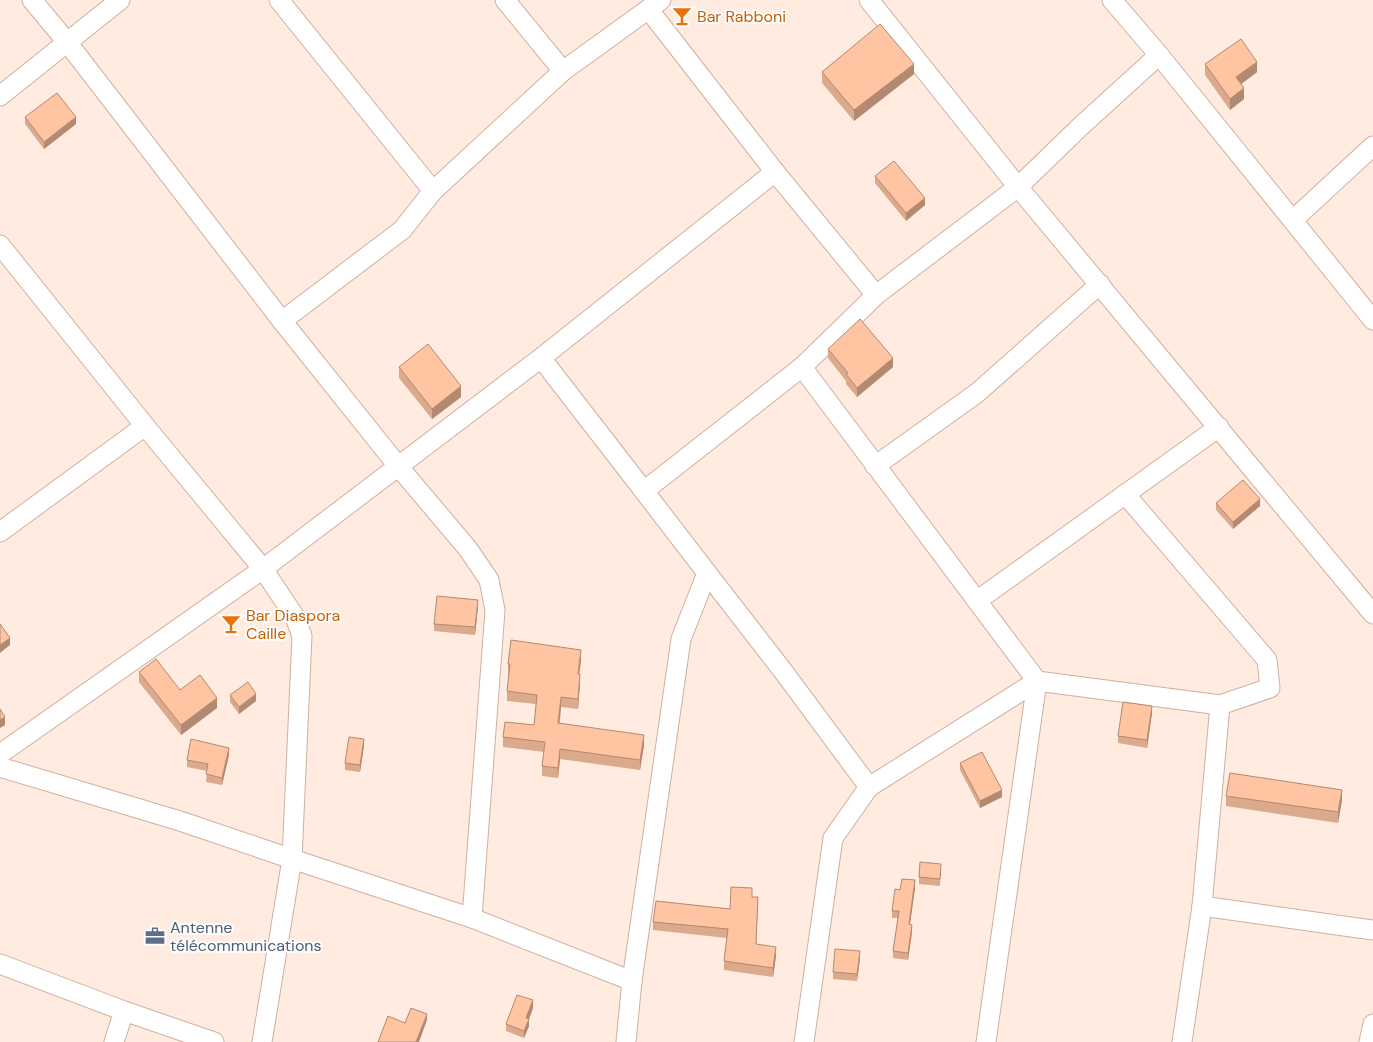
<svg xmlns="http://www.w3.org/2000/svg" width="1373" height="1042" viewBox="0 0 1373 1042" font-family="'DM Sans',sans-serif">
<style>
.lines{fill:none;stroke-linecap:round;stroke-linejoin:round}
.minor-casing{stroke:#cfb09e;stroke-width:21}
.minor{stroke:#fff;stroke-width:19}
.wall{fill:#dba98b}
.shaded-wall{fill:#b28971}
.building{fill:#ffc4a2;stroke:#b28971}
.labels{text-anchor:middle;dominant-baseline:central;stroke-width:4;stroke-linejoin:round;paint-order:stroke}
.food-label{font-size:16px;fill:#c56008;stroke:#fdfdfd;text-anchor:start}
.service-label{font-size:16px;fill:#4e5e75;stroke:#fdfdfd;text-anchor:start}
</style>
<rect width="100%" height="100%" fill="#ffebe0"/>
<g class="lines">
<defs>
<g id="minor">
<polyline points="32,0 67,42 282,321 398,466 468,549 489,580 495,610 472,918"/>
<polyline points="279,0 433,191"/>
<polyline points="505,0 563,71"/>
<polyline points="869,0 1018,187 1373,614"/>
<polyline points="1112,0 1159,55 1373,320"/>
<polyline points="649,10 775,172 876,295"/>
<polyline points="0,96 120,0"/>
<polyline points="1293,220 1373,146"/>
<polyline points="0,245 145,426 263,569 295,617 302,636 292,859 262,1042"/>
<polyline points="282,321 402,230 433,191 563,71 661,0"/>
<polyline points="541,358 644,491"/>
<polyline points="802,367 1037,681 986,1042"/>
<polyline points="875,466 977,393 1100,284"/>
<polyline points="0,532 145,426"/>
<polyline points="707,573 783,671 869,787"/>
<polyline points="978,600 1219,427"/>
<polyline points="0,754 263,569 541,358 775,172"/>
<polyline points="0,767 180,821 292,859 472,918 632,981"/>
<polyline points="1202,906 1373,930"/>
<polyline points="0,964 124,1011 214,1042"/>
<polyline points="114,1042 124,1011"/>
<polyline points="626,1042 632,981 681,639 707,573 644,491 802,367 876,295 1018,187 1081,126 1159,55"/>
<polyline points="804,1042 833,838 869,787 1037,681 1220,705 1270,688 1267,660 1125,494"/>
<polyline points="1182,1042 1202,906 1220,705"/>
<polyline points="1369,1042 1373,1024"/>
</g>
</defs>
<use href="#minor" class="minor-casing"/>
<use href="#minor" class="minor"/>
</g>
<g class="wall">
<polygon points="1205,64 1257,72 1241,84 1244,99 1230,110 1205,75"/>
<polygon points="822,72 914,74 854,121 822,83"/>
<polygon points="25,117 76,124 44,149 25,124"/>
<polygon points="875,176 925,205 906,221 875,183"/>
<polygon points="828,349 893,367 857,397 846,384 846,381 828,358"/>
<polygon points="399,367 461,397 432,419 399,378"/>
<polygon points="1216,503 1260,506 1233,529 1216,510"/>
<polygon points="478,607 475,635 434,631 434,624"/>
<polygon points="581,660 579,674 580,684 578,709 561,707 560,723 644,745 640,770 560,759 558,778 542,776 542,766 544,752 503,747 503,737 534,725 536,704 507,701 507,691 509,674 508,674 508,664"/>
<polygon points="139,672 217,708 181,735 139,682"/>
<polygon points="230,695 256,701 239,714 230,702"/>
<polygon points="1152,713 1147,748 1118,743 1118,736"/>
<polygon points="364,746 360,772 345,770 345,763"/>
<polygon points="229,755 222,785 206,782 207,771 187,767 187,760"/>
<polygon points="960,763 1002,797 980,808 960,770"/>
<polygon points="1226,796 1342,800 1338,823 1226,806"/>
<polygon points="941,871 940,886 919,884 919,877"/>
<polygon points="915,888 910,924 912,932 908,960 893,958 893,951 898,918 892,918 892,911 900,890"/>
<polygon points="752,897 758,906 756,945 776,956 773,977 724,970 724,961 727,938 653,930 653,922 730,909"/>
<polygon points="860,958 857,981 833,979 833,972"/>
<polygon points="533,1008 529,1019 529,1026 524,1038 506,1031 506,1024"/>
</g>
<g class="shaded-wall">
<polygon points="1257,62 1257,72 1236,88 1236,77"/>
<polygon points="914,64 914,74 854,121 854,110"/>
<polygon points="1244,88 1244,99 1230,110 1230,99"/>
<polygon points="76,117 76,124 44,149 44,142"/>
<polygon points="925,198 925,205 906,221 906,213"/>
<polygon points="893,358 893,367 857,397 857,388"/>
<polygon points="461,386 461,397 432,419 432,409"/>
<polygon points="1260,499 1260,506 1233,529 1233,522"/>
<polygon points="478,600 478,607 475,635 475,627"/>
<polygon points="10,638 10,645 0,653 0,645"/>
<polygon points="581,650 581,660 578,684 578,674"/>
<polygon points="580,674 580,684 578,709 578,699"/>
<polygon points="256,694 256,701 239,714 239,707"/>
<polygon points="561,697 561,707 558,732 558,723"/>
<polygon points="217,698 217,708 181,735 181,725"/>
<polygon points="1152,706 1152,713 1147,748 1147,740"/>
<polygon points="5,717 5,725 0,728 0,720"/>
<polygon points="644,735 644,745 640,770 640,760"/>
<polygon points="364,739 364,746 360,772 360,765"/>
<polygon points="229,748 229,755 222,785 222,778"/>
<polygon points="560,749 560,759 558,778 558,768"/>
<polygon points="1002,790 1002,797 980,808 980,801"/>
<polygon points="1342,790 1342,800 1338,823 1338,812"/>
<polygon points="915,880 915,888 909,931 909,924"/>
<polygon points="912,925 912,932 908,960 908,953"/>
<polygon points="776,947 776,956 773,977 773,968"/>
<polygon points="860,951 860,958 857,981 857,974"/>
<polygon points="533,1000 533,1008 529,1019 529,1026 524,1038 524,1031 526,1018"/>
<polygon points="427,1014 427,1020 419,1042 416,1042"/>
</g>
<g class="building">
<polygon points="880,24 914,64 854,110 822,72"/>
<polygon points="1241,39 1257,62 1236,77 1244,88 1230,99 1205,64"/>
<polygon points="57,93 76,117 44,142 25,117"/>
<polygon points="894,161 925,198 906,213 875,176"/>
<polygon points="860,319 893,358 857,388 846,374 848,373 828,349"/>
<polygon points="428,344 461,386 432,409 399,367"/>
<polygon points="1243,480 1260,499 1233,522 1216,503"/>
<polygon points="437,596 478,600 475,627 434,624"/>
<polygon points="0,624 10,638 0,645"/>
<polygon points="511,640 581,650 578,674 580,674 578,699 561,697 558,723 644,735 640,760 560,749 558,768 542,766 545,742 503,737 505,722 534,725 537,695 507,691 510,664 508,664"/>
<polygon points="156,659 180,690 200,675 217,698 181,725 139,672"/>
<polygon points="248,682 256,694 239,707 230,695"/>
<polygon points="1123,702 1152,706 1147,740 1118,736"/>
<polygon points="0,709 5,717 0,720"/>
<polygon points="349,737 364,739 360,765 345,763"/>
<polygon points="191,739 229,748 222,778 206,774 208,764 187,760"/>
<polygon points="982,752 1002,790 980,801 960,763"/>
<polygon points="1230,773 1342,790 1338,812 1226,796"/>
<polygon points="920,862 941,864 940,879 919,877"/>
<polygon points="902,879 915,880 909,924 912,925 908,953 893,951 899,911 892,911 895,889 900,890"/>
<polygon points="731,887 752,888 752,897 758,897 756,944 776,947 773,968 724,961 728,929 653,922 656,901 730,909"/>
<polygon points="835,949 860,951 857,974 833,972"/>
<polygon points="517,995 533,1000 526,1018 529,1019 524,1031 506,1024"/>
<polygon points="411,1008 427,1014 416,1042 378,1042 388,1016 405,1023"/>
</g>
<defs>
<symbol id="bar-bare" viewBox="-9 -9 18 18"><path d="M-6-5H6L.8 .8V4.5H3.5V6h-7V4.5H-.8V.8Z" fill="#e8710a" stroke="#fdfdfd" stroke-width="2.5" paint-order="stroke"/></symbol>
<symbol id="office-bare" viewBox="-9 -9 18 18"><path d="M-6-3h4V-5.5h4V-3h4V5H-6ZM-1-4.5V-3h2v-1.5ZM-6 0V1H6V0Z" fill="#5c6f8a" stroke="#fdfdfd" stroke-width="2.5" paint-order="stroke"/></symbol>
</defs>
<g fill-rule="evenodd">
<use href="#bar-bare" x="668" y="2" width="28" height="28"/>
<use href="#bar-bare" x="217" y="610" width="28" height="28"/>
<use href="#office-bare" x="141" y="922" width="28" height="28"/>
</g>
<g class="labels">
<g class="food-label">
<text x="697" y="16">Bar Rabboni</text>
<text x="246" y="615">Bar Diaspora<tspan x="246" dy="18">Caille</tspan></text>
</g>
<g class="service-label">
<text x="170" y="927">Antenne<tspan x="170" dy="18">télécommunications</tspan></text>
</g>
</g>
</svg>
